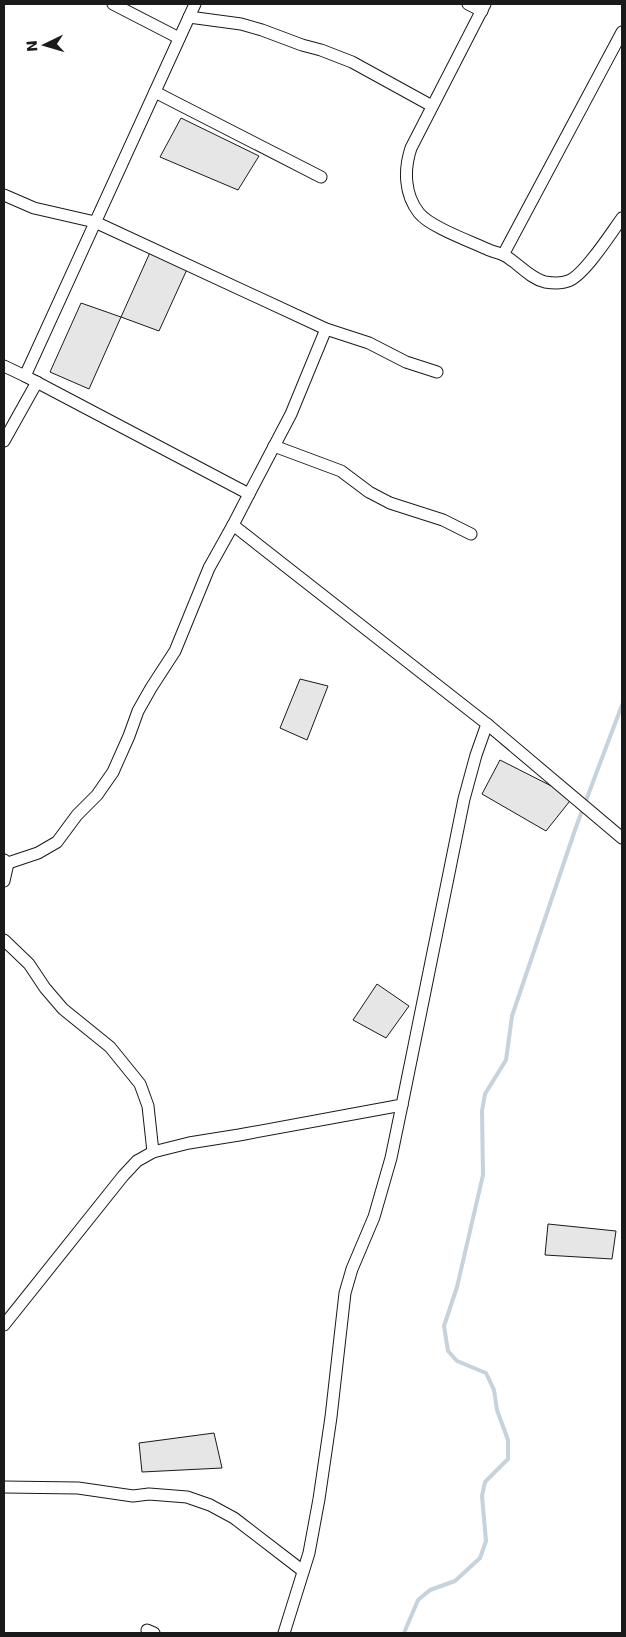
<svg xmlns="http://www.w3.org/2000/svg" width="626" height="1637" viewBox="0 0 626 1637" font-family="'DejaVu Sans',sans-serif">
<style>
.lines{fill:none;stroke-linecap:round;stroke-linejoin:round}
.stream{stroke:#c6d2dc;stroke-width:4}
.building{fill:#e6e6e6;stroke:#1a1a1a}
.street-casing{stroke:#1a1a1a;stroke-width:13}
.street{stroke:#fff;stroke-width:11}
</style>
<rect width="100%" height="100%" fill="#fff"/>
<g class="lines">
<polyline class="stream" points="404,1633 418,1600 430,1590 455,1581 480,1558 486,1541 482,1496 485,1482 508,1459 508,1440 497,1410 494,1390 486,1373 457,1361 448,1351 444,1326 457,1287 483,1175 482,1111 485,1094 506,1060 512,1016 576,827 622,705"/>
</g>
<g class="building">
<polygon points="181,118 259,156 238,190 160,157"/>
<polygon points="152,248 189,265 159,331 121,317"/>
<polygon points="81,303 121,317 89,389 50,372"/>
<polygon points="300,679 328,686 307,740 280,728"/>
<polygon points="500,760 573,797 546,831 482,794"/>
<polygon points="377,984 409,1006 386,1038 353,1020"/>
<polygon points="548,1224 616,1231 612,1259 545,1255"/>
<polygon points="214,1433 222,1468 142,1472 139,1443"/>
</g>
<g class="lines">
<defs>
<g id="street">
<polyline points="113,4 179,38"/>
<polyline points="468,4 482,11"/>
<path d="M 485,4 L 411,148 C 404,169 404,194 419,213 C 430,227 472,242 489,250 C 494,252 499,253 504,255 C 518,263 529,278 545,282 C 552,283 561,284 568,281 C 584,276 611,233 622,218"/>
<polyline points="189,17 241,24 262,30 302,45 321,50 352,62 432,106"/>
<polyline points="155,92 321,177"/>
<polyline points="4,195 34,208 95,222 326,329 369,343 406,362 437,372"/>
<polyline points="503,255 622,32"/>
<polyline points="4,366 25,376"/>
<polyline points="4,441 37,382"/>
<polyline points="274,446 341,471 369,492 390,503 443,520 471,534"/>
<polyline points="249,494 291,414 326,329"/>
<polyline points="487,724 622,838"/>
<polyline points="4,860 8,863 38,853 57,842 77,815 97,795 113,772 129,736 138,711 151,688 175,651 209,568 233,525"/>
<polyline points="4,881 8,863"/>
<polyline points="4,940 29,964 45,988 63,1009 110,1047 140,1084 148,1106 153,1152"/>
<polyline points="4,1325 123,1176 137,1161 153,1152 189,1143 239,1135 402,1105 464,799 476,755 487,724 233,525 249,494 25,376 195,4"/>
<polyline points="4,1487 78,1488 133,1496 149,1494 187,1497 210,1505 234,1518 303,1571"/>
<polyline points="147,1630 154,1633"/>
<polyline points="284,1633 309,1553 319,1499 331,1417 345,1293 352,1269 374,1217 391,1158 402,1105"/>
</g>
</defs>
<use href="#street" class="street-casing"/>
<use href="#street" class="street"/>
</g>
<rect width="626" height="1637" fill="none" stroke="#1a1a1a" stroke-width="10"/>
<g transform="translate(45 45) rotate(265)" stroke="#ffffff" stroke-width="4" paint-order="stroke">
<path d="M0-4L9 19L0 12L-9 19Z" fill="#1a1a1a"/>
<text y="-8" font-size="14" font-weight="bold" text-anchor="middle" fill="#1a1a1a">N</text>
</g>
</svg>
